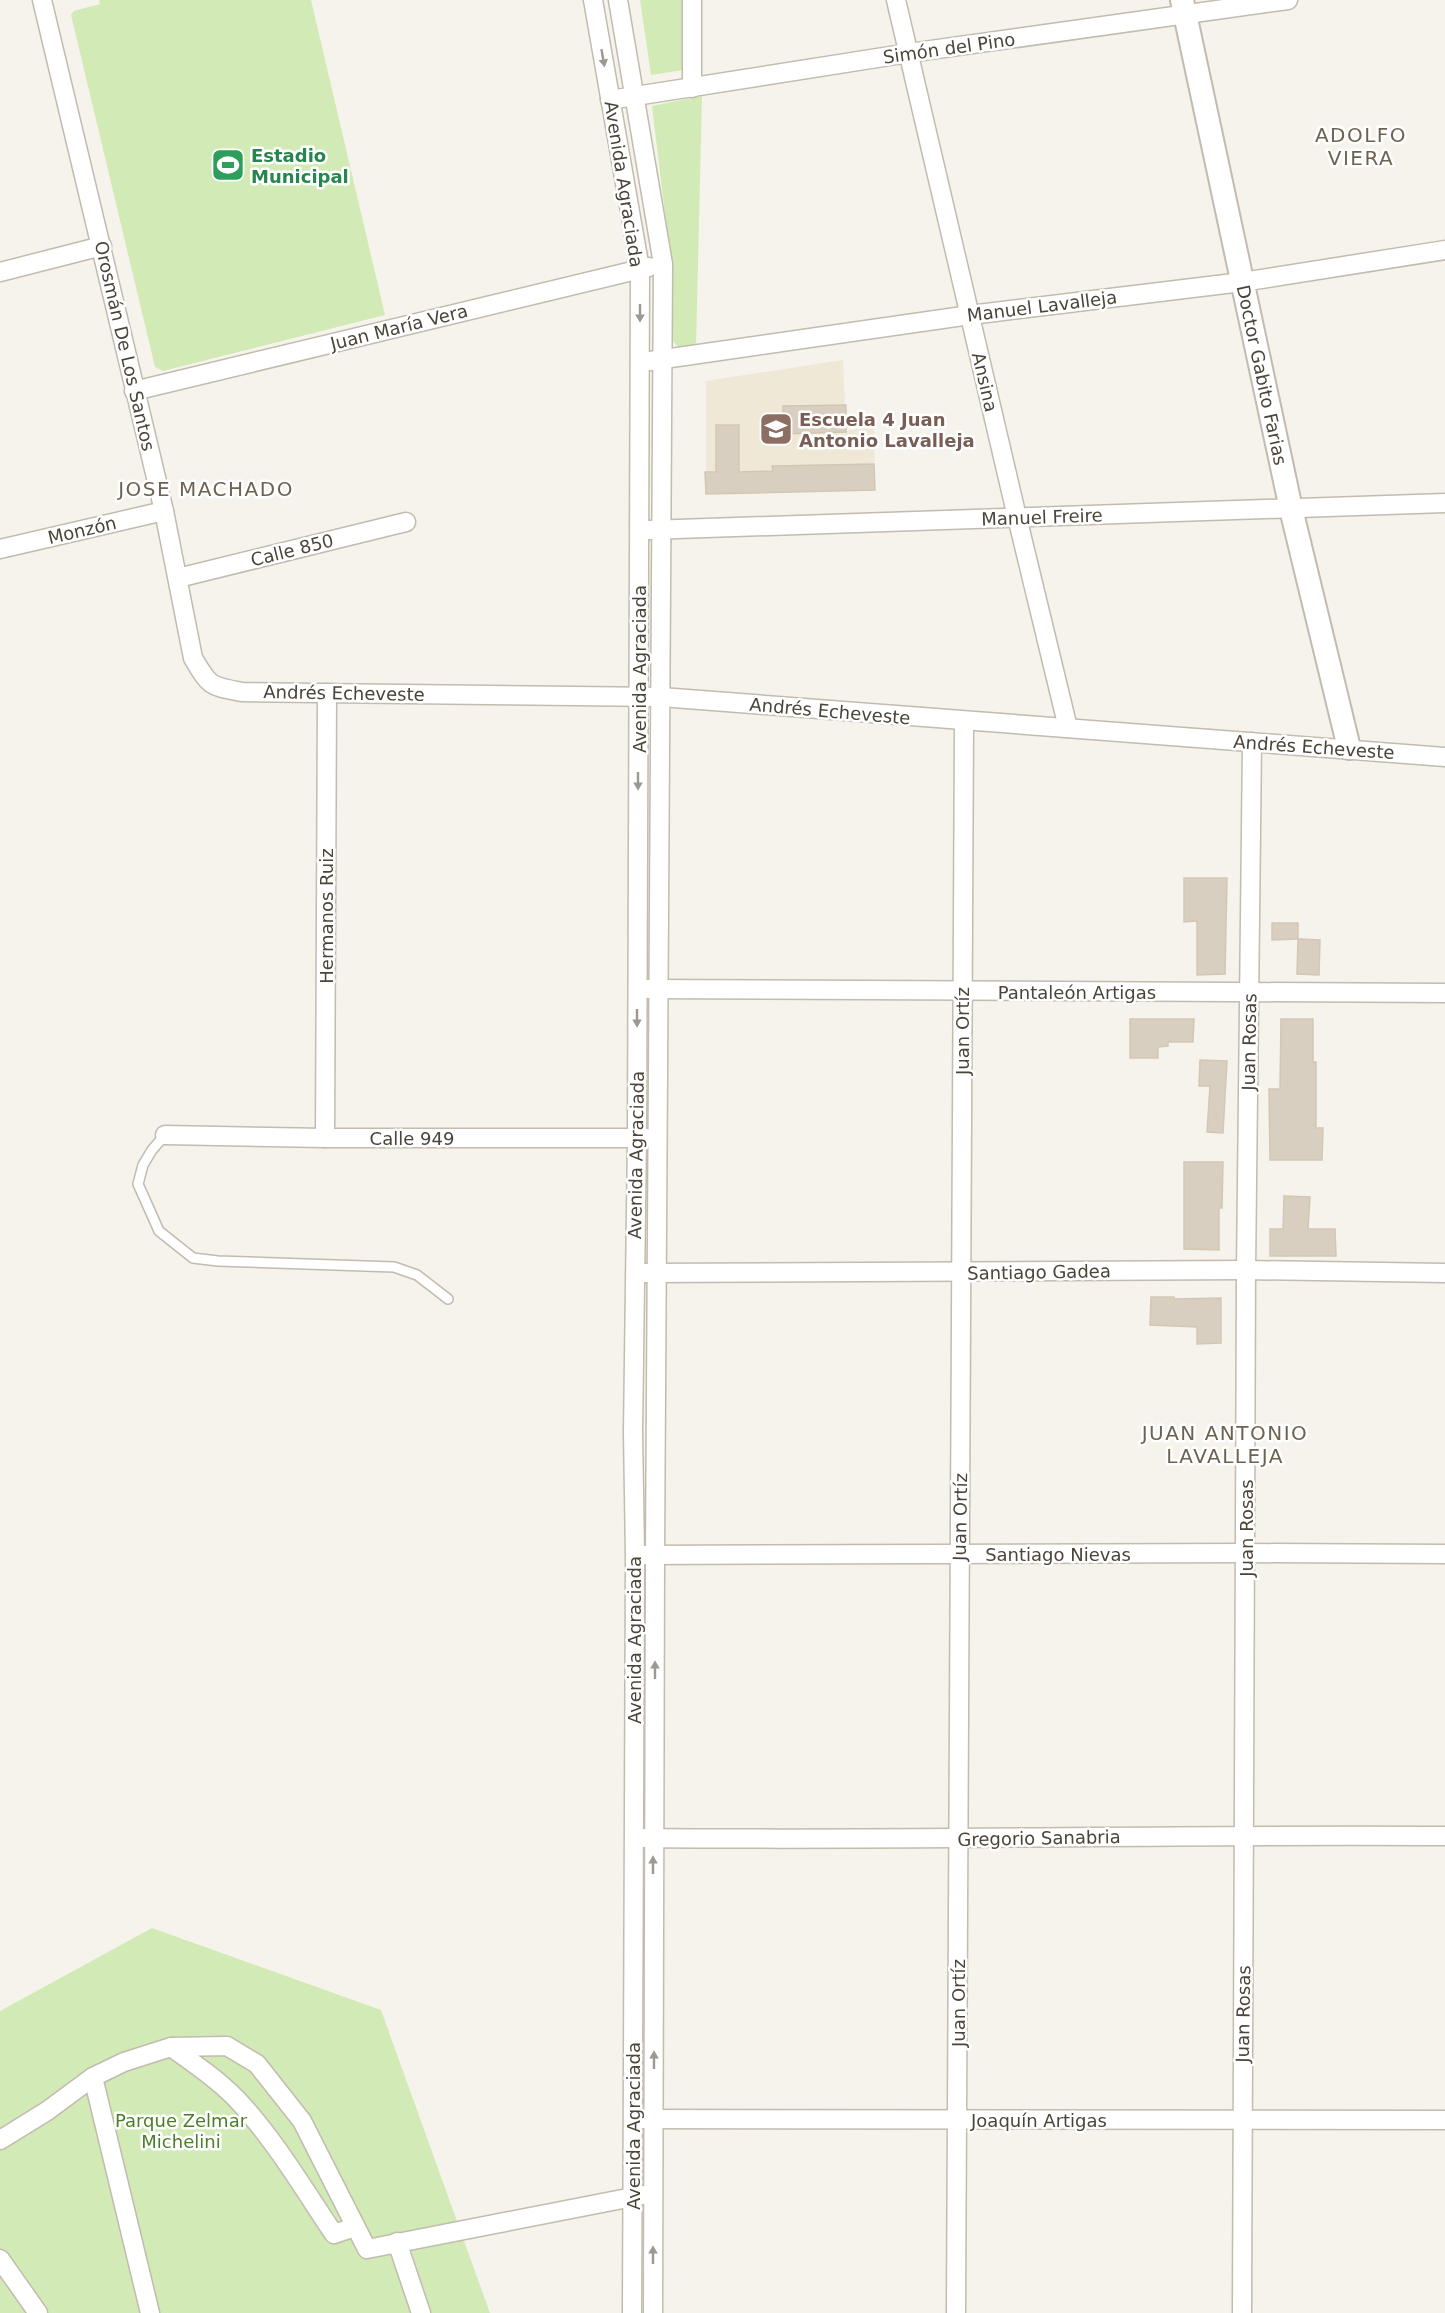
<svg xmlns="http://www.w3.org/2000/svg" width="1445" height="2313" viewBox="0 0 1445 2313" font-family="'DejaVu Sans',sans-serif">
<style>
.education{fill:#efe8d6}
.green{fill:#d2eab5}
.building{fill:#d8cfc1;stroke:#d3c7b4;stroke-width:1.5}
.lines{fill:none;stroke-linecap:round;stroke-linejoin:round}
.service-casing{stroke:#c2bbae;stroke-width:12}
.minor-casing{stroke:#c2bbae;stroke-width:21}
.tertiary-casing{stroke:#c2bbae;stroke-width:26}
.service{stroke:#fff;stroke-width:9}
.minor{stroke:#fff;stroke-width:18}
.tertiary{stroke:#fff;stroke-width:22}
.oneway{fill:#9c9892}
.labels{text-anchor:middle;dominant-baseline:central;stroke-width:5;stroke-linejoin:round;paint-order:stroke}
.street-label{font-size:18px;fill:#4b4439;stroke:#fff}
.leisure-label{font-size:18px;font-weight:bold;fill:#27864d;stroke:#fff;text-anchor:start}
.education-label{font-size:18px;font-weight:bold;fill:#785e54;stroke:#fff;text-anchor:start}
.park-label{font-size:18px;fill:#4a7f2a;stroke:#fff}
.neighbourhood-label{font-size:20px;letter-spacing:1.5px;fill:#6e6250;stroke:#fff}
</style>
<rect width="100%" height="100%" fill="#f6f3ec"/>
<polygon class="education" points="843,360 846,431 874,426 875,490 706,494 706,381"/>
<g class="green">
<polygon points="99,0 311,0 385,315 163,371 155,367 71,15 74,11 100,4"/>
<polygon points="640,0 682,0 684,70 651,75"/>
<polygon points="702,96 696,347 678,347 673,341 672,272 652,106"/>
<polygon points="152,1928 381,2010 490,2313 0,2313 0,2011"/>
</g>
<g class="building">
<polygon points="846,405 846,432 783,434 783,406"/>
<polygon points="716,425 739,425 739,472 773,471 772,466 874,464 875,490 706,494 705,472 716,472"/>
<polygon points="1184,878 1227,878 1225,974 1197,975 1197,921 1184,922"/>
<polygon points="1272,923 1298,923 1298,939 1272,940"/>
<polygon points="1298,939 1320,940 1319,975 1297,974"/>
<polygon points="1130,1019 1194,1019 1193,1042 1168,1042 1168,1046 1158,1047 1158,1058 1130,1058"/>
<polygon points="1281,1019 1313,1019 1313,1062 1316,1062 1316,1128 1323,1128 1322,1160 1270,1160 1269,1089 1280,1089"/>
<polygon points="1200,1060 1227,1061 1223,1133 1207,1132 1210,1086 1199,1086"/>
<polygon points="1184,1162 1223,1162 1222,1208 1219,1208 1219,1250 1184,1249"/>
<polygon points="1284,1196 1310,1197 1308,1229 1335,1229 1336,1256 1270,1256 1270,1229 1283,1229"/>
<polygon points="1151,1297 1174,1297 1174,1299 1221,1298 1221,1343 1197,1344 1197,1327 1150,1325"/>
</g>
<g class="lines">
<defs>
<polyline id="service" points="165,1135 152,1150 143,1165 138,1184 159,1231 193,1258 218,1261 394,1267 417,1275 448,1299"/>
<g id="minor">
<path d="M 42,0 L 164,511 L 193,658 C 210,687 210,686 242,692 L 661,697 L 1445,757"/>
<polyline points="593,0 640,269 637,1138 633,1432 635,1556 632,2313"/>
<polyline points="618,0 663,264 655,1555 653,2313"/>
<polyline points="896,0 1017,517 1068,728"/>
<polyline points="692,88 692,0"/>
<polyline points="610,100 909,53 1288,0"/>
<polyline points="0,272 102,246"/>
<polyline points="650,361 970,315 1242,282 1445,250"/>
<polyline points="134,391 649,267"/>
<polyline points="649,530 1445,503"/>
<polyline points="0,549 164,511"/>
<polyline points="178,578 406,522"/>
<polyline points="648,989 1445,993"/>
<polyline points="165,1135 325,1138 647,1138"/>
<polyline points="325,1138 327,693"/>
<polyline points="645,1273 1246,1270 1445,1273"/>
<polyline points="642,1555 1246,1553 1445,1554"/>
<path d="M 644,1838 C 911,1841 1178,1834 1445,1836"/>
<path d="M 171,2047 C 196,2065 223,2083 243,2106 C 278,2145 305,2191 334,2234 L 355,2227"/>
<polyline points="93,2077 150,2313"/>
<polyline points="641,2119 1445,2120"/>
<polyline points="0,2140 47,2111 93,2077 124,2062 171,2047 227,2046 257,2064 302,2121 367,2249 643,2195"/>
<polyline points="397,2242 421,2313"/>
<polyline points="0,2259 38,2313"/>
<polyline points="956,2313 964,722"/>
<polyline points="1242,2313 1246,1270 1252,742"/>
</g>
<polyline id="tertiary" points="1182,0 1291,509 1349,748"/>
</defs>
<use href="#service" class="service-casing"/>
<use href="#minor" class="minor-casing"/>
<use href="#tertiary" class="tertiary-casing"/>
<use href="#service" class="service"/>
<use href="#minor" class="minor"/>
<use href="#tertiary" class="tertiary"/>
</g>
<defs><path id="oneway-solid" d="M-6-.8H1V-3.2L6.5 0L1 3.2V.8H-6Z" transform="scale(1.5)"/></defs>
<g class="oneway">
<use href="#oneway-solid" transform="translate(603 58) rotate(80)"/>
<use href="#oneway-solid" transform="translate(640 313) rotate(90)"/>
<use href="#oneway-solid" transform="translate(638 781) rotate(90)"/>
<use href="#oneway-solid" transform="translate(637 1018) rotate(90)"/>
<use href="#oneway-solid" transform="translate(655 1670) rotate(-90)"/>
<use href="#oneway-solid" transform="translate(653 1865) rotate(-90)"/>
<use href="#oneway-solid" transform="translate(654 2060) rotate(-90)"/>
<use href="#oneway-solid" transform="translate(653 2255) rotate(-90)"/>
</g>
<defs>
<symbol id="stadium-square" viewBox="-11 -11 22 22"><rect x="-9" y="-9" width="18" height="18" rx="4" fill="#2e9e5b" stroke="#fff"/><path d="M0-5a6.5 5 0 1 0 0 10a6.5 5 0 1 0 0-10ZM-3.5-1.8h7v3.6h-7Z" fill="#fff"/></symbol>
<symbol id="school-square" viewBox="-11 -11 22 22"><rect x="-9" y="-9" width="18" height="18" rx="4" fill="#8d6e63" stroke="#fff"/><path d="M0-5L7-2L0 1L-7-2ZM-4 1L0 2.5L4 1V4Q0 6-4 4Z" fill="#fff"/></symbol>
</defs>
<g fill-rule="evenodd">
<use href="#stadium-square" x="209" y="146" width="38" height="38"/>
<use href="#school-square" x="757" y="410" width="38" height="38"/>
</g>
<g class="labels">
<g class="street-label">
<text transform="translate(949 48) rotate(-8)">Simón del Pino</text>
<text transform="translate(624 184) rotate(81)">Avenida Agraciada</text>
<text transform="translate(1042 306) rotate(-7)">Manuel Lavalleja</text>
<text transform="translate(399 327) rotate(-14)">Juan María Vera</text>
<text transform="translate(125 346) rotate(77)">Orosmán De Los Santos</text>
<text transform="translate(1262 375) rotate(78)">Doctor Gabito Farias</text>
<text transform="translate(985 382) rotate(77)">Ansina</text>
<text transform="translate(1042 517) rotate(-2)">Manuel Freire</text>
<text transform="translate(82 530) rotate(-13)">Monzón</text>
<text transform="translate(292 550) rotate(-14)">Calle 850</text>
<text transform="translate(639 669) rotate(-90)">Avenida Agraciada</text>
<text transform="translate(344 693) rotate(1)">Andrés Echeveste</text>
<text transform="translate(830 711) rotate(5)">Andrés Echeveste</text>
<text transform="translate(1314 747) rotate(4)">Andrés Echeveste</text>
<text transform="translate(326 916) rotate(-90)">Hermanos Ruiz</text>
<text x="1077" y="992">Pantaleón Artigas</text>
<text transform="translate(962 1031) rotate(-90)">Juan Ortíz</text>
<text transform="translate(1249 1042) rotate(-89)">Juan Rosas</text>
<text x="412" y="1138">Calle 949</text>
<text transform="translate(636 1155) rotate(-89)">Avenida Agraciada</text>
<text transform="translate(1039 1272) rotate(-1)">Santiago Gadea</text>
<text transform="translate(960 1517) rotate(-89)">Juan Ortíz</text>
<text transform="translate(1246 1528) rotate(-90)">Juan Rosas</text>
<text x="1058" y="1554">Santiago Nievas</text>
<text transform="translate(634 1640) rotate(-90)">Avenida Agraciada</text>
<text transform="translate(1039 1838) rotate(-1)">Gregorio Sanabria</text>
<text transform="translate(958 2003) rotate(-90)">Juan Ortíz</text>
<text transform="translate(1243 2014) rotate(-89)">Juan Rosas</text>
<text x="1039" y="2120">Joaquín Artigas</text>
<text transform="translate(633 2126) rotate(-90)">Avenida Agraciada</text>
</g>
<g class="leisure-label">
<text x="251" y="155">Estadio<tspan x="251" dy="21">Municipal</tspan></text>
</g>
<g class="education-label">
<text x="799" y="419">Escuela 4 Juan<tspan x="799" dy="21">Antonio Lavalleja</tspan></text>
</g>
<g class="park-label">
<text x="181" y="2120">Parque Zelmar<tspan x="181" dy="21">Michelini</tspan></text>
</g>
<g class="neighbourhood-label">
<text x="1361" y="135">ADOLFO<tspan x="1361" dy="23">VIERA</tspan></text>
<text x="206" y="489">JOSE MACHADO</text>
<text x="1225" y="1433">JUAN ANTONIO<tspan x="1225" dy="23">LAVALLEJA</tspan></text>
</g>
</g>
</svg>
